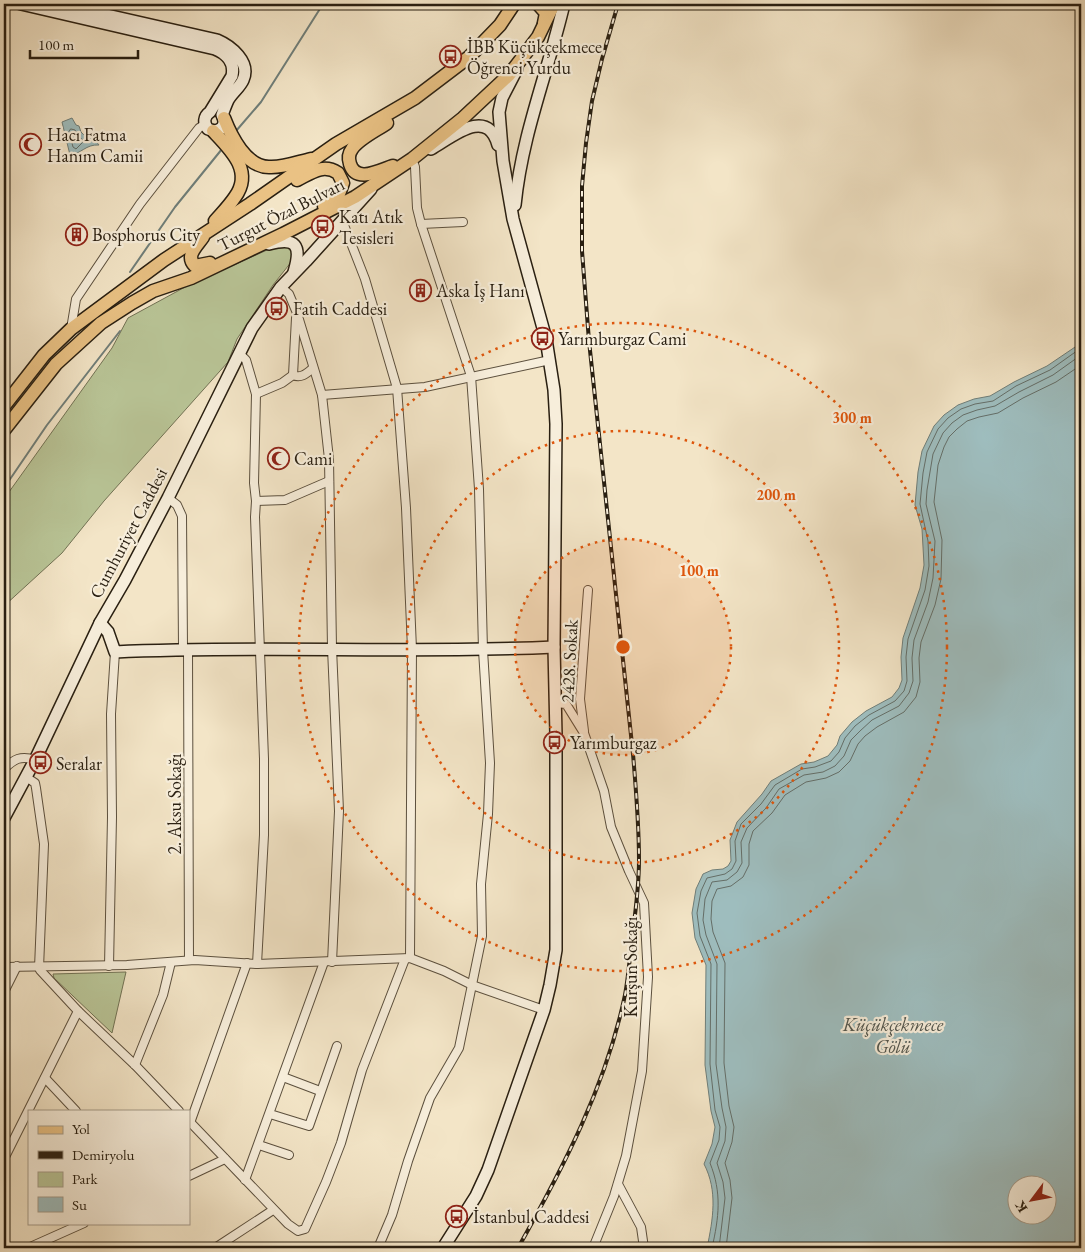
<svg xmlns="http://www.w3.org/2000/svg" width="1085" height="1252" viewBox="0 0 1085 1252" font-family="'EB Garamond',serif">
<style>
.green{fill:#b9c597;stroke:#717254}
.water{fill:#9ebdbe;stroke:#6f7e79;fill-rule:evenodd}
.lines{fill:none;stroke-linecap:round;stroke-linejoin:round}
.shore{stroke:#646e68;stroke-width:1}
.stream{stroke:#6f7e79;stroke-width:2}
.street-casing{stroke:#5c503e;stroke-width:10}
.secondary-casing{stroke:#291f11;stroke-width:14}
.primary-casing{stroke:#291f11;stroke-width:15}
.street{stroke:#f7eedb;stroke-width:8}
.secondary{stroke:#f7eedb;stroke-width:11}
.primary{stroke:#eac284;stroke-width:12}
.rail-casing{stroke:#291f11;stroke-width:4}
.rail{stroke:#f7eedb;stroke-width:2;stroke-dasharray:5.5;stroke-linecap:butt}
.ring{fill:none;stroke:#de560c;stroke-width:2.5;stroke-dasharray:2.5 5}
.labels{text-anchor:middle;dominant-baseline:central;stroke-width:4.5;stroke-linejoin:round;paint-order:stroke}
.poi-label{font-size:18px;fill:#291f11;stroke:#f7eedb;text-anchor:start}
.street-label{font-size:18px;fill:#291f11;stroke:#f7eedb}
.water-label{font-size:19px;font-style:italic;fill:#52564e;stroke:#f7eedb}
.centre{fill:#de560c;stroke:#f7eedb;stroke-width:2.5}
.ring-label{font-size:15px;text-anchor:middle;font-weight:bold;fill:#de560c;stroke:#f7eedb;stroke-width:4.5;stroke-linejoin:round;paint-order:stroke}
</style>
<rect width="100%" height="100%" fill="#f3e5c7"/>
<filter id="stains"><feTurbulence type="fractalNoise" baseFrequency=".004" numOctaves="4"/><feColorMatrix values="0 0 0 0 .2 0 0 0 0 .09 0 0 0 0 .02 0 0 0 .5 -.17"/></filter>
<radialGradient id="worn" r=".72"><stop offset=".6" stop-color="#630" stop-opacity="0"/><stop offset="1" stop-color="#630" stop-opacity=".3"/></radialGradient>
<g class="green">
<polygon points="276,246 293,248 292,261 273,285 237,339 228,362 104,501 62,553 4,606 4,499 112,348 128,318 187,286"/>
<polygon points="126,972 112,1033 54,978 53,974"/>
</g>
<g class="water">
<path d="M 72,118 L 76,125 L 79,126 L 81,132 L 84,135 L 90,134 L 99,145 C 86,144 81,154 70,155 L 62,122 Z"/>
<path d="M 1081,343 L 1081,1248 L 707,1248 C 713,1219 718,1191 704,1164 L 712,1144 L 715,1127 L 711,1111 L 705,1065 L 706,965 L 695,938 L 692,913 L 696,889 L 703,874 L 712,870 L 723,869 L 728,866 L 731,861 L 730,840 L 737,822 L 762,794 L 771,781 L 801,764 L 814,762 L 828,756 L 837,745 L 840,736 L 852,722 L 866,711 L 892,697 L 899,688 L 902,680 L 901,657 L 903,638 L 920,588 L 924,565 L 922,529 L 915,505 L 918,472 L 922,451 L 934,426 L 944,415 L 958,405 L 974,399 L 990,396 L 1014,382 L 1047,366 ZM 1018,1184 L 1048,1184 L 1048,1214 L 1018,1214 Z"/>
</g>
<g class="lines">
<g class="shore">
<polygon points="71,129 75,130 78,136 84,141 76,149 73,147 69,132"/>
<path d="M 712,1248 C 719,1217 722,1193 710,1163 L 719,1140 L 720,1127 L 715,1110 L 710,1064 L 711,964 L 700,936 L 697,913 L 701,891 L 707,878 L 725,874 L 732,869 L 736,861 L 735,841 L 741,824 L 761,804 L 775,785 L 802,769 L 815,767 L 831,761 L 839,752 L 845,738 L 855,726 L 869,715 L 895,701 L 904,691 L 907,681 L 906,657 L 908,639 L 925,590 L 929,566 L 928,541 L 920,504 L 923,473 L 927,452 L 938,429 L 948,418 L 961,409 L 975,404 L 993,401 L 1016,386 L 1050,370 L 1081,348"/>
<polyline points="719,1248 725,1198 723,1182 717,1163 725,1141 726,1127 722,1108 716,1064 717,964 706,935 703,920 705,899 712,882 727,880 737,872 742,863 741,842 747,828 766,808 779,789 804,775 823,772 835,766 844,756 851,740 860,731 872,720 899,706 909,693 913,681 912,658 914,640 928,602 933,578 935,541 926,504 927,490 933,454 943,433 952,423 963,415 977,410 995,406 1019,392 1053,375 1081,355"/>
<polyline points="726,1248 732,1198 730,1180 725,1163 732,1142 734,1127 729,1106 724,1063 725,963 713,932 711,919 712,901 717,889 731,886 743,877 749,865 749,844 753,831 772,813 785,795 806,782 826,778 839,772 850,761 858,744 865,736 877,727 904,712 916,697 920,682 919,658 921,642 935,605 941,579 942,540 934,502 938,465 944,447 949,437 957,429 967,421 979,417 998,413 1023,398 1056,382 1081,365"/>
</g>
<g class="stream">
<polyline points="236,131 261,102 323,4"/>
<polyline points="130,272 175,207 222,149"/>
<polyline points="4,488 47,425 120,331"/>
</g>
<defs>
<g id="street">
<polyline points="342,220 365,279 397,388 406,508 412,649 410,958"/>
<polyline points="421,224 463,222"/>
<polyline points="281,287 289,294 297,313 322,395 329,459 332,648 339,811 332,962"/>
<path d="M 296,318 L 293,375 C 301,379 307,373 313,368"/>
<polyline points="71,329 76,299 140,204 199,128 205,124"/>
<polyline points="240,354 246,360 256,394 254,483 256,501 255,517 264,759 264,835 257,964"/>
<polyline points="256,394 282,383 293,375"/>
<polyline points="322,395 425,387 550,360"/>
<polyline points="168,498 177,505 182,516 183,648"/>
<polyline points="256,501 285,500 329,481"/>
<polyline points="188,649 189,960"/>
<polyline points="555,703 566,704 584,733 604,791 611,827 629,871 644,903 648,977 642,1071 626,1156 614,1196 593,1248"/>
<polyline points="584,731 580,699 588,590"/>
<path d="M 4,769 C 14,759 21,755 35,760"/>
<polyline points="26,777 35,783 36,788 44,844 39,968 40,970 78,1011 135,1065 179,1111"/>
<polyline points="109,966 112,817 111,714 115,652"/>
<polyline points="4,967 127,965 195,960 257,964 410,958 444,971 472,985 544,1010"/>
<polyline points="4,992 17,966"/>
<polyline points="135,1065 163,995 171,962"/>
<polyline points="283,1077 320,1091"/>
<polyline points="45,1078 76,1111"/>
<polyline points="270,1114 309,1126 337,1046"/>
<polyline points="189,1121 288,1224 298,1231 305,1229 326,1182 341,1143 362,1070 405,959"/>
<polyline points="190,1123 247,963"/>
<polyline points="259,1145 289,1155"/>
<polyline points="4,1159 78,1011"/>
<polyline points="189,1176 225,1159"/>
<polyline points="245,1180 324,962"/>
<polyline points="618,1184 641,1227 644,1248"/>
<polyline points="28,1248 84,1223"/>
<polyline points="215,1248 273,1210"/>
<polyline points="378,1248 392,1215 408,1161 430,1098 459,1048 482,936 481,884 488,814 490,763 483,650 479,489 471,376 421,224 417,208 415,167 412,159"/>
</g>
<g id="secondary">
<path d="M 21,4 L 215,49 C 227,54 235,62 232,76 L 210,112 C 204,116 203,123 208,129 C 219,134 228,126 222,115 C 224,110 226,104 228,100 C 232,93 240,87 243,80 C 251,62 231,46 217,40 L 58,4"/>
<path d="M 431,149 C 452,137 487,106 498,145"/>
<path d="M 515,205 C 522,134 548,72 564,4"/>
<path d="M 269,244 C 296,237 302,245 294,272"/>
<path d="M 100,623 L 108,632 L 115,652 C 261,645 408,654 554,647"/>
<polyline points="4,818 35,760 100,623 125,580 168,498 252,328 281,287 306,261 371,189"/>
<polyline points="443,1248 476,1196 488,1170 544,1010 550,985 556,950 556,735 554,647 556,424 554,390 546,339 513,219 503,161 499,112 502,98 517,69"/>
</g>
<g id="primary">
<polyline points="538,4 546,13 544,23"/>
<path d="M 224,118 C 231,136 246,167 269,167 C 283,168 298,162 311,159"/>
<path d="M 387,123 C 377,130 358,139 352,149 C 349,153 348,158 350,164 C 356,184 380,170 393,166"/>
<path d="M 213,131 C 230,149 254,171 235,197 C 229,206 222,213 215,221"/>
<path d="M 297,180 C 311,173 323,163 338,173 L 343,183 L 339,194 L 324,206"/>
<path d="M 203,237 C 196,247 185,256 195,266 L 210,263"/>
<polyline points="4,406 44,355 71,329 164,260 250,204 336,144 415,98 469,57 500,25 514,4"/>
<polyline points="4,430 56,364 101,323 132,303 153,291 191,278 283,234 355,197 412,159 463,118 509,75 538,37 554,4"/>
</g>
</defs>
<use href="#street" class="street-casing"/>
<use href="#secondary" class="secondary-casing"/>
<use href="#primary" class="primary-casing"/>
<use href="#street" class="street"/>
<use href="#secondary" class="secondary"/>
<use href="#primary" class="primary"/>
<defs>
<path id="rail" d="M 518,1248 C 563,1168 606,1086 625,995 C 629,974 630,952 633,931 C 636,908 639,884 639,860 C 639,825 636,789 633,754 L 589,341 L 582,251 L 582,186 L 586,143 L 592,101 L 602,59 L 618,4"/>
</defs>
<use href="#rail" class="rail-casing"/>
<use href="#rail" class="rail"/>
</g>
<circle cx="623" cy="647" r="108" fill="#de560c" fill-opacity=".12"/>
<g class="ring">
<circle cx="623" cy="647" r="108"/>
<circle cx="623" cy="647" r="216"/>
<circle cx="623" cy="647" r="324"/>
</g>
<defs>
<symbol id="bus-ring" viewBox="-11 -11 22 22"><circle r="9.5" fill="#f7eedb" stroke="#8f2418" stroke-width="1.5"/><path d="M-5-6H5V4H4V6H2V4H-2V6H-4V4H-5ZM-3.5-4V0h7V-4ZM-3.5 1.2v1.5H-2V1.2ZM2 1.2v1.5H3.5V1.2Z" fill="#8f2418"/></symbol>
<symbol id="mosque-ring" viewBox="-11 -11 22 22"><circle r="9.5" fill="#f7eedb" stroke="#8f2418" stroke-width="1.5"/><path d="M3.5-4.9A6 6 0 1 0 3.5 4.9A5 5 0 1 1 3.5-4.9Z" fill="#8f2418"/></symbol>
<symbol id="building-ring" viewBox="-11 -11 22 22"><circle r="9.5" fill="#f7eedb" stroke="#8f2418" stroke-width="1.5"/><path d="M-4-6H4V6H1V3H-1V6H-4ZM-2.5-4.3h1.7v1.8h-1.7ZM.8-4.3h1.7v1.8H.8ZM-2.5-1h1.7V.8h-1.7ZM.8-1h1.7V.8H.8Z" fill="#8f2418"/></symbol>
</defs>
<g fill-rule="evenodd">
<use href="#bus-ring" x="438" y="44" width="25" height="25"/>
<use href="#mosque-ring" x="18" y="132" width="25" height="25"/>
<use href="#bus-ring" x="310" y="214" width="25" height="25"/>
<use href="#building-ring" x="64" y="222" width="25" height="25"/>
<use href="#building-ring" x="408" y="278" width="25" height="25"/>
<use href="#bus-ring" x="264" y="296" width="25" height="25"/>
<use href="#bus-ring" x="530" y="326" width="25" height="25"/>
<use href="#mosque-ring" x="266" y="446" width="25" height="25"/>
<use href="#bus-ring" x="542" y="730" width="25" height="25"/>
<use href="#bus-ring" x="28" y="750" width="25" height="25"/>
<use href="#bus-ring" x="444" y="1204" width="25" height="25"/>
</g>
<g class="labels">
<g class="poi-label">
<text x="467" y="46">İBB Küçükçekmece<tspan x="467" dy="21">Öğrenci Yurdu</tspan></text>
<text x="47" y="134">Hacı Fatma<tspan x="47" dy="21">Hanım Camii</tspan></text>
<text x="339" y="216">Katı Atık<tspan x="339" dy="21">Tesisleri</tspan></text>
<text x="92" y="234">Bosphorus City</text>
<text x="436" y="290">Aska İş Hanı</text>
<text x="293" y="308">Fatih Caddesi</text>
<text x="558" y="338">Yarımburgaz Cami</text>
<text x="294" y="458">Cami</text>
<text x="570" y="742">Yarımburgaz</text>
<text x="56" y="763">Seralar</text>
<text x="473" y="1216">İstanbul Caddesi</text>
</g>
<g class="street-label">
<text transform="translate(281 214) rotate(-27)">Turgut Özal Bulvarı</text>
<text transform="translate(128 533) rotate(-62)">Cumhuriyet Caddesi</text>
<text transform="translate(569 661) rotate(-87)">2428. Sokak</text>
<text transform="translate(174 804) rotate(-90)">2. Aksu Sokağı</text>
<text transform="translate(630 967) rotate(-90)">Kurşun Sokağı</text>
</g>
<g class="water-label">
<text x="893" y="1024">Küçükçekmece<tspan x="893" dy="22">Gölü</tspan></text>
</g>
</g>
<circle cx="623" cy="647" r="8" class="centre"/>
<g class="ring-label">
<text x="852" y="423">300 m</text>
<text x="776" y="500">200 m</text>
<text x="699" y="576">100 m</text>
</g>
<rect width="1085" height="1252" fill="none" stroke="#f3e5c7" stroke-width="20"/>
<rect x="5" y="5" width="1075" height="1242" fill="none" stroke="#291f11" stroke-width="2.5"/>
<rect x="10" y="10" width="1065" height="1232" fill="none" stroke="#291f11"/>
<rect x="28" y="1110" width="162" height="115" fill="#f7eedb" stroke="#a59b8a"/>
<rect x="38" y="1126" width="25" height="8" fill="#eac284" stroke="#a59b8a"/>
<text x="72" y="1134" font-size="15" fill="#291f11">Yol</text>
<rect x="38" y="1151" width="25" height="8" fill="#291f11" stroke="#a59b8a"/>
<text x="72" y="1160" font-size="15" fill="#291f11">Demiryolu</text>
<rect x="38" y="1172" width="25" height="15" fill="#b9c597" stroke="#a59b8a"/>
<text x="72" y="1184" font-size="15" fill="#291f11">Park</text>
<rect x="38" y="1197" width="25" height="15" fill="#9ebdbe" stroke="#a59b8a"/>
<text x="72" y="1210" font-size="15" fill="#291f11">Su</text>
<g transform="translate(1032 1200) rotate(238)"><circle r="24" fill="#f7eedb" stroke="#a59b8a"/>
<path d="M0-4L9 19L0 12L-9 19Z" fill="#8f2418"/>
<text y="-8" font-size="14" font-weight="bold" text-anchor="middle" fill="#291f11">K</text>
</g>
<path d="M30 50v8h108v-8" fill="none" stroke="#291f11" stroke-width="2.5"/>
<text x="38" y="50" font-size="15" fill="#291f11" stroke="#f7eedb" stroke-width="4" paint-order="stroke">100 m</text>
<rect width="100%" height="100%" filter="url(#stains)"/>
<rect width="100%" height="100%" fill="url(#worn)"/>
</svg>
